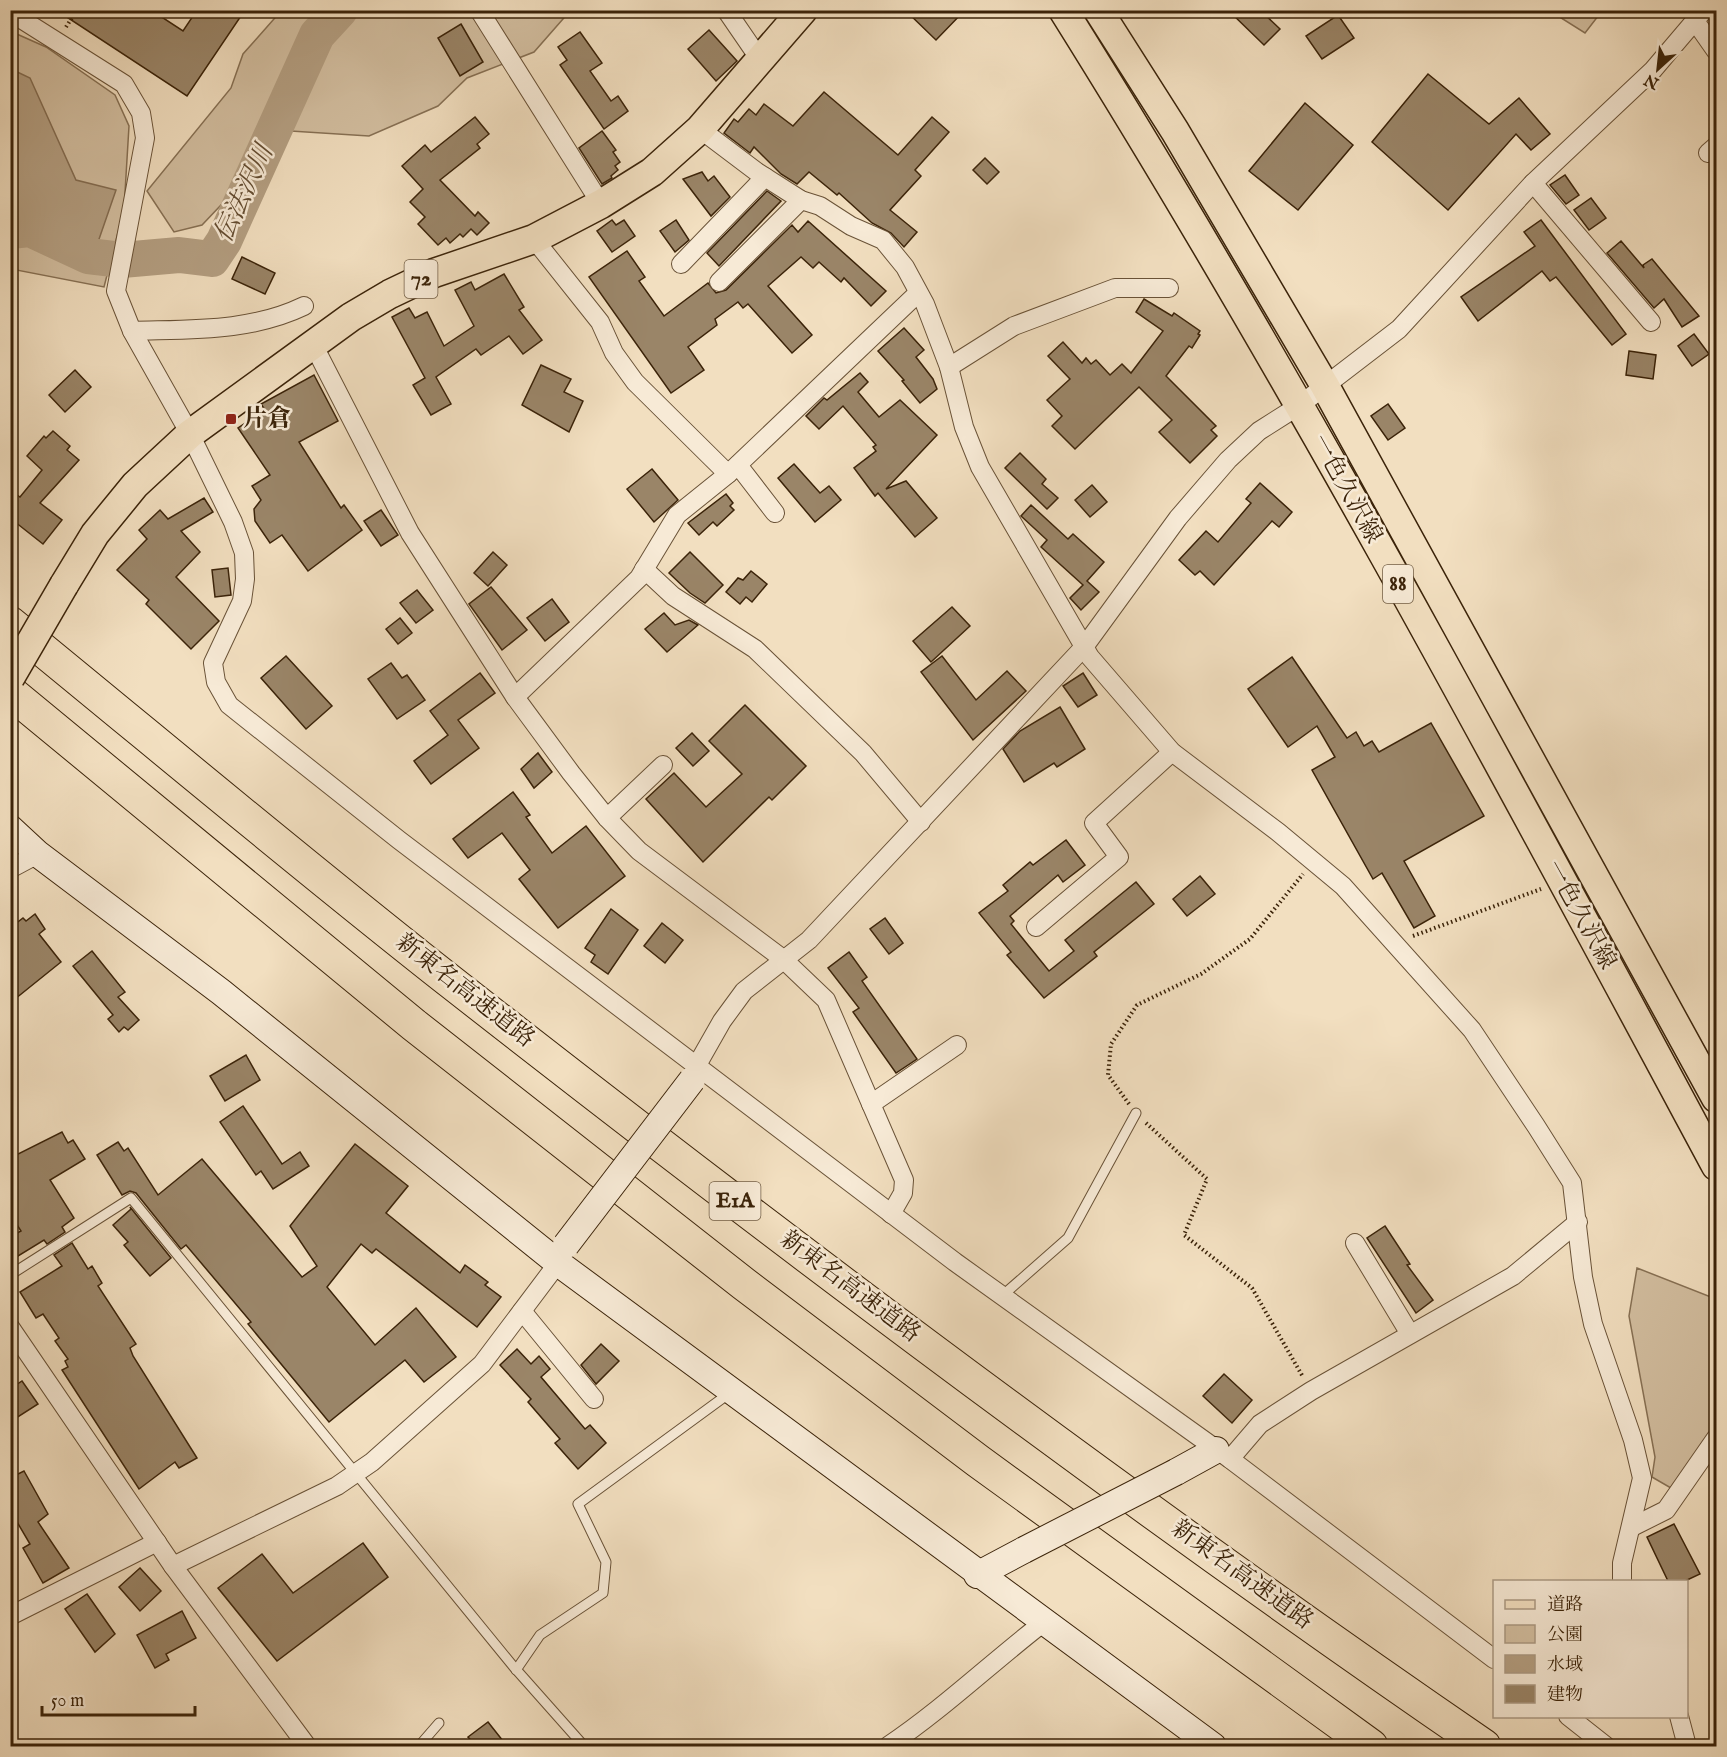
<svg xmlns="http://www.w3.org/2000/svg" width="1727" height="1757" viewBox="0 0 1727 1757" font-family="'IM FELL English','Noto Serif JP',serif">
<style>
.green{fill:#d3bfa1;stroke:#877155;stroke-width:1.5}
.water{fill:#b49f82;stroke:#846d52;stroke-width:1.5}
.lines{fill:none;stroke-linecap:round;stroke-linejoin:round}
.river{stroke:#b49f82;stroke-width:36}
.building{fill:#9a8568;stroke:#3b2309;stroke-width:1.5}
.lane-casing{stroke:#695237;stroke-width:11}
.street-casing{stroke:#695237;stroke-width:20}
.secondary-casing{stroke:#3b2309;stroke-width:28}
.primary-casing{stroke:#3b2309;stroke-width:31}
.highway-casing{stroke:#3b2309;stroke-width:35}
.path{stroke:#3b2309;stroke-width:4;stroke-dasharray:1.5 3;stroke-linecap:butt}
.lane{stroke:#f7ead6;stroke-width:9}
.street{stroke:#f7ead6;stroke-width:18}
.secondary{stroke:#f7ead6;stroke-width:26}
.primary{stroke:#f2dfc0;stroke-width:28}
.highway{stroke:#f2dfc0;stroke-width:33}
.secondary-bridge-casing{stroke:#3b2309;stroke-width:28;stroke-linecap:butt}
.primary-bridge-casing{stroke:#3b2309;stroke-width:31;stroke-linecap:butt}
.secondary-bridge{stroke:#f7ead6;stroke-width:26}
.primary-bridge{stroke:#f2dfc0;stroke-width:28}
.poi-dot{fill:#8f2418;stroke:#f7ead6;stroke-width:2}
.labels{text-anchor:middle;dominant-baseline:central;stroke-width:5;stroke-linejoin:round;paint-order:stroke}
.shield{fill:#f7ead6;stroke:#735f46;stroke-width:1.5}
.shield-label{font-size:22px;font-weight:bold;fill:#3b2309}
.poi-label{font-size:24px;font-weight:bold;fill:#3b2309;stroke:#f7ead6;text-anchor:start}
.street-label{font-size:24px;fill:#3b2309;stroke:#f7ead6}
.water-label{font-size:26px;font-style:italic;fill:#654e33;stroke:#f7ead6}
</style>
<rect width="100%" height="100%" fill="#f2dfc0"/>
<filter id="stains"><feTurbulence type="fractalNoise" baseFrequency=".00333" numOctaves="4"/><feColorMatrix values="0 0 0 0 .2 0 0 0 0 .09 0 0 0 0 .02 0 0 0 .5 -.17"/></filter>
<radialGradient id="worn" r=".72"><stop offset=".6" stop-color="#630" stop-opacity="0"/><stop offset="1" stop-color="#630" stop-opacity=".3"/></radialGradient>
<g class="green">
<polygon points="281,11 570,11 534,52 467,78 438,106 369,136 275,130 259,165 202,225 174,232 147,191 231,88 243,54"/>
<polygon points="1550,11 1602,11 1585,33"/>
<polygon points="10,31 46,47 115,95 129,126 124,209 104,287 11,269"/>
<polygon points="1637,1268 1716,1299 1716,1423 1676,1491 1652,1477 1655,1457 1629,1316"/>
</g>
<polygon class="water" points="11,69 30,78 76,180 116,190 88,271 35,244 11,248"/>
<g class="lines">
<polyline class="river" points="10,231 30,229 88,256 122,260 179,255 212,259 224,241 317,35 340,10"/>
</g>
<g class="building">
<polygon points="56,10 151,10 183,31 197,10 245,10 187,96"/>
<polygon points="905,10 965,10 936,40"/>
<polygon points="1228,10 1260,10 1280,29 1264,45"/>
<polygon points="1338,15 1354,38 1322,59 1306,36"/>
<polygon points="461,24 483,62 460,76 438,38"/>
<polygon points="709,30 737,61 716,81 688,49"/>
<polygon points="580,32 602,63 590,71 611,101 618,96 628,111 604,129 560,65 567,60 558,47"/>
<polygon points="1428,74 1489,124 1519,98 1550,134 1531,150 1516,134 1448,210 1372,142"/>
<polygon points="824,92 898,155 932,117 949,132 915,170 921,176 890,210 917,232 904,247 891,233 872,223 839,193 837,195 809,172 797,184 781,174 754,147 750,153 724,133 734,119 738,122 749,109 756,115 764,104 793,126"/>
<polygon points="1305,103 1353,145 1298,210 1249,171"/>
<polygon points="475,117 489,134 477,144 480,148 440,180 475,216 478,212 489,223 477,235 471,229 463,237 460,234 450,243 446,238 438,245 418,224 425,217 410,202 423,189 402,166 425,145 431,152"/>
<polygon points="602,131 616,150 613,152 620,162 615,166 618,170 611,176 612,178 602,184 579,148"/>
<polygon points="985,158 999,172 987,184 973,170"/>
<polygon points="702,172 708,181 714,176 730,197 711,216 683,179"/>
<polygon points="1565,175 1579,195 1566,204 1550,185"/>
<polygon points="767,191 781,201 719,266 707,253"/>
<polygon points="1591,198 1606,218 1589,230 1574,210"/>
<polygon points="612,220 616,225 624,220 635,236 612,252 597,231"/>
<polygon points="676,220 689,240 675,252 660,231"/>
<polygon points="1541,220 1626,334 1612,345 1556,277 1550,281 1542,271 1478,321 1461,297 1535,246 1524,232"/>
<polygon points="808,221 886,291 871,306 844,278 841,282 819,262 813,268 801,257 768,286 812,335 792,353 748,304 743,308 738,302 715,319 717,325 688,347 704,370 671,393 589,277 627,251 645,277 639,281 664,316 708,283 716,293 726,290 792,225 798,232"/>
<polygon points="1621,241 1644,268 1643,265 1652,259 1699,316 1682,327 1664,299 1654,308 1607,253"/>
<polygon points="242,257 275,273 265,294 232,279"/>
<polygon points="504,274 524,307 519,310 542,340 523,354 509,336 481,355 476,349 436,377 451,404 431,415 413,385 425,378 392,317 409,308 415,318 427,312 444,346 474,326 455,290 471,282 475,290"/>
<polygon points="1144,299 1172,316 1174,313 1200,331 1198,334 1200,335 1192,348 1189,346 1166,376 1216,426 1211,430 1217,436 1190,463 1159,432 1172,420 1139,387 1075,449 1052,426 1062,416 1047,400 1070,379 1048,356 1063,342 1082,363 1086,358 1091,364 1096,360 1110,375 1122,364 1131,373 1163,331 1136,312"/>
<polygon points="904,328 924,350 916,357 933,379 937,389 920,403 902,381 904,380 878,351"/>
<polygon points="1694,334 1709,354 1692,366 1678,346"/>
<polygon points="1629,351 1656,355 1653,379 1626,375"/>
<polygon points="541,365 571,379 564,392 583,401 569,432 522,405"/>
<polygon points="75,370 91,387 65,412 49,395"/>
<polygon points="860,373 868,382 858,392 879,417 900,400 937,435 886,489 906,481 937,518 915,537 878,493 875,496 854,468 876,451 873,447 876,445 843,406 819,429 806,416 824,398 827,400"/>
<polygon points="314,375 338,421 299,442 341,508 344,505 362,530 308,571 282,535 270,543 255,521 254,509 261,500 252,486 270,475 238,428 265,410 261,404"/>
<polygon points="1388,404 1405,428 1388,440 1371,416"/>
<polygon points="53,431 70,446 67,450 79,460 40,503 62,520 43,544 10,518 10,490 20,497 42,470 27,456 44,436 46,438"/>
<polygon points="1020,453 1046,479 1042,484 1058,498 1047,509 1005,468"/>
<polygon points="794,464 820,493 829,486 841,500 815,522 778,478"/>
<polygon points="652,469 678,500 654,522 627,489"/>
<polygon points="1260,483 1292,512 1279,527 1272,521 1214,585 1200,571 1195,575 1179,560 1206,531 1218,542 1251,503 1246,499"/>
<polygon points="1092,485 1107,502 1090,517 1075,500"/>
<polygon points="726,494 733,503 730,506 734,510 717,526 713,522 699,535 688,523"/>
<polygon points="204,498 213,512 181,531 200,552 176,577 219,621 191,649 146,604 149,600 117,570 147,539 139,530 160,510 168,519"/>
<polygon points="1031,505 1068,539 1073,534 1104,562 1087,581 1099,592 1081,610 1070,598 1083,585 1041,547 1047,540 1021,516"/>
<polygon points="381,510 398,535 381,546 364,521"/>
<polygon points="493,552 507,565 488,586 474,573"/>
<polygon points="690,552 723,585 705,603 690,593 669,573"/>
<polygon points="228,568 231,595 215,597 212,570"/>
<polygon points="751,571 767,584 752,602 746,597 740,604 726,592 738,578 743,580"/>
<polygon points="491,587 527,630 502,650 469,604"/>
<polygon points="417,590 433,610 416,623 400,603"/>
<polygon points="552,599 569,622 545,641 527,618"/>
<polygon points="952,607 970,626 931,662 913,641"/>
<polygon points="664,613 675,625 689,620 698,625 667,652 645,629"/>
<polygon points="400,618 412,633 398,644 386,629"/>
<polygon points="286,656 332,706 306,729 261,678"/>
<polygon points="942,656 976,700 1007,671 1026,691 973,740 921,672"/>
<polygon points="1292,657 1347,738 1356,732 1364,746 1372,741 1379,752 1431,723 1484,816 1404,861 1435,916 1414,928 1382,873 1373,879 1312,770 1335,757 1317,726 1288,747 1248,689"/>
<polygon points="391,663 402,678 407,675 425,700 397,719 368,679"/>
<polygon points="480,673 495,693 458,720 479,748 431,784 414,761 448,735 430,711"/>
<polygon points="1083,673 1097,695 1078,707 1063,686"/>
<polygon points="745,705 806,766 772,800 769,797 703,862 646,799 674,773 706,807 742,774 709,741"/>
<polygon points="1060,707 1085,749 1057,767 1054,763 1024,782 1003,749 1020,731"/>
<polygon points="692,733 709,751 693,766 676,748"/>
<polygon points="538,753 552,772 534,788 521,769"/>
<polygon points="513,792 530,815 526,817 552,853 586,826 625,876 558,928 519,879 530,870 502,833 468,858 453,839"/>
<polygon points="1066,840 1085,865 1063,882 1058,875 1010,916 1014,921 1011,924 1049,971 1074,951 1065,940 1136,882 1154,904 1094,952 1097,956 1044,998 1007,955 1011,952 979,913 1008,891 1003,885 1030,862 1033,865"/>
<polygon points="1200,876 1215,894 1187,916 1173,899"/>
<polygon points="611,909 638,930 608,974 591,962 595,955 585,948"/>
<polygon points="35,914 45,929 39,934 61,962 10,1003 10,928 23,918 26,921"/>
<polygon points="885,918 903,943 889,954 870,929"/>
<polygon points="662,923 683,940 665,963 644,946"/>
<polygon points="92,951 125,992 118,997 139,1020 128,1030 124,1027 119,1032 108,1019 113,1015 73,966"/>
<polygon points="849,952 867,977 862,981 917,1059 896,1073 853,1012 859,1008 828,968"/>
<polygon points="246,1055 260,1080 225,1101 210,1076"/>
<polygon points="243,1106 282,1164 300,1152 309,1166 273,1189 261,1171 256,1175 220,1122"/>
<polygon points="62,1132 68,1143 73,1140 85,1159 50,1180 74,1218 62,1227 65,1232 47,1244 44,1240 10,1261 10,1237 21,1231 10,1214 10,1173 16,1169 10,1158"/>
<polygon points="118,1142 124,1151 128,1148 158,1195 202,1159 302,1277 317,1266 290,1226 355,1144 408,1186 386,1213 460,1273 465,1265 488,1282 485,1285 501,1297 477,1327 376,1249 372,1253 361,1244 327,1287 375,1345 416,1308 456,1357 424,1382 405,1360 329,1422 248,1324 251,1322 186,1245 181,1249 136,1193 130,1191 122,1195 97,1155"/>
<polygon points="130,1207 171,1258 150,1276 124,1245 128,1242 113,1225 131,1209"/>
<polygon points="1385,1226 1410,1264 1407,1265 1433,1300 1416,1313 1367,1238"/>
<polygon points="72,1243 88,1269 92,1266 102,1283 98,1286 136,1344 130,1348 133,1356 197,1458 179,1468 175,1462 139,1489 62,1370 68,1367 65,1361 68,1359 55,1341 59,1338 43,1314 36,1318 20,1292 62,1266 54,1255"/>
<polygon points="601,1344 619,1361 596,1384 581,1365"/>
<polygon points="517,1349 531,1364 539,1356 550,1369 541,1377 585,1429 590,1425 606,1443 578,1469 555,1443 560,1439 528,1402 531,1399 500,1365"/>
<polygon points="1224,1374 1252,1400 1232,1423 1203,1396"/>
<polygon points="22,1381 38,1404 10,1422 10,1389"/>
<polygon points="24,1471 48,1514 38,1522 69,1568 43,1583 23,1548 30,1544 10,1510 10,1478"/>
<polygon points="1674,1524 1700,1574 1685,1581 1668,1581 1647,1537"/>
<polygon points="363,1543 388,1577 277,1661 218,1588 262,1554 293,1593"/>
<polygon points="140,1568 161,1591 140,1611 119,1587"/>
<polygon points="87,1594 115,1634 95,1652 65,1609"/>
<polygon points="182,1611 196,1638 166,1654 169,1660 155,1668 137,1635"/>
<polygon points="488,1722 507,1746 476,1746 468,1737"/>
</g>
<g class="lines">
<defs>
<g id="lane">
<polyline points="10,1275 131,1198 513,1666 584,1746"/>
<polyline points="1002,1296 1068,1238 1136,1113"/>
<polyline points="516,1670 540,1635 603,1593 606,1562 578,1504 731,1392"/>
<polyline points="419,1746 439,1723"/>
</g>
<g id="street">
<polyline points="479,10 601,204"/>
<polyline points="726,10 761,61"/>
<polyline points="10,12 124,84 141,113 145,138 116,291 132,331 190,434 233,522 244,553 245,579 242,601 213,663 216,682 229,705 399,840 955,1262 1230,1459 1494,1659"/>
<polyline points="1695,21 1716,51"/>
<polyline points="700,129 757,172 801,200 820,206 851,226 883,240 905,267 925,304 949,367 964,427 980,467 1090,657 1172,752 1278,832 1343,886 1472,1030 1536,1126 1572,1183 1583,1277 1593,1324 1633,1440 1642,1478 1622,1563 1622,1582"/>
<polyline points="1708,153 1716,146"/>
<polyline points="1533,183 1651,322"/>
<polyline points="534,239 600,322 614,353 635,382 728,474"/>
<polyline points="681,264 765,177"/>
<polyline points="719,282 801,200"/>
<path d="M 132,331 C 191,329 250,332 304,306"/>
<polyline points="313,344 410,533 515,697 571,773 607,818 639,851 783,959 826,1000 904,1180 903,1193 891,1214"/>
<polyline points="949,367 1014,326 1115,288 1169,288"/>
<polyline points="738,465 775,513"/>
<polyline points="644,569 673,596 755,649 863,753 921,822"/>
<polyline points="515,697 639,578 677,515 728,474 918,293"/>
<polyline points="607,818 663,765"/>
<polyline points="10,869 38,854"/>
<polyline points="1036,927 1119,857 1094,823 1172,752"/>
<polyline points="697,1065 722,1021 744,991 809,940 1084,647 1178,518 1228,460 1259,431 1300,405 1399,329 1533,183 1653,70 1704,10"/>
<polyline points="871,1104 957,1045"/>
<polyline points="1355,1243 1410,1334"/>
<polyline points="522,1311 594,1399"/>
<polyline points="10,1327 173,1566 307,1746"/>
<polyline points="1230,1459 1260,1424 1311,1391 1513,1276 1578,1222"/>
<polyline points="1632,1527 1666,1510 1716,1438"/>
<polyline points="173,1566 337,1486 372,1462 482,1364 558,1263"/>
<polyline points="10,1616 157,1542"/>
<polyline points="1568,1716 1606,1746"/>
<polyline points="1679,1716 1687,1746"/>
<path d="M 888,1746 C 943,1709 991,1663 1044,1622"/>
</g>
<g id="secondary">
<polyline points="10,828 38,854 221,992 558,1263 1213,1746"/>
<polyline points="1176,1472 1216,1450"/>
<polyline points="977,1575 1024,1550"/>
</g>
<g id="primary">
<path d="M 1063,10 C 1298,385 1507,777 1716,1166"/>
<polyline points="1098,10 1175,131 1325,386 1716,1098"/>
<polyline points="64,585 95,534 135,485 190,434 351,317 390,294 434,273 534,239 601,204 652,172 700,129 803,10"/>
</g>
<g id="highway">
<path d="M 10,623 C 157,743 302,865 451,982 C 788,1246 1131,1504 1484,1746"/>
<polyline points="10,692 414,1025 744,1284 978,1461 1371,1746"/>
</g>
</defs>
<use href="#lane" class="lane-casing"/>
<use href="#street" class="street-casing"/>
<use href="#secondary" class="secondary-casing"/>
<use href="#primary" class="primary-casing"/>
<use href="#highway" class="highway-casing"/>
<g class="path">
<polyline points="66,27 77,10"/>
<polyline points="1413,936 1541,889"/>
<polyline points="1129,1104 1108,1075 1111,1044 1137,1005 1201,974 1250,939 1303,874"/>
<polyline points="1146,1123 1207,1179 1184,1235 1252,1288 1303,1377"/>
</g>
<use href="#lane" class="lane"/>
<use href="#street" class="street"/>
<use href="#secondary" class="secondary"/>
<use href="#primary" class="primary"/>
<use href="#highway" class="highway"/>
<defs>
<g id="secondary-bridge">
<polyline points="566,1245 692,1080"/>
<polyline points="1024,1550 1176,1472"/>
</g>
<polyline id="primary-bridge" points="10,678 64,585"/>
</defs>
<use href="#secondary-bridge" class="secondary-bridge-casing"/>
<use href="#primary-bridge" class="primary-bridge-casing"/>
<use href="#secondary-bridge" class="secondary-bridge"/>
<use href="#primary-bridge" class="primary-bridge"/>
</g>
<rect class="poi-dot" x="225" y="413" width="12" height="12" rx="3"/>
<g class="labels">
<g class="shield">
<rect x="404.5" y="260" width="33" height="38" rx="4.5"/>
<rect x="1383" y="565" width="30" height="38" rx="4.5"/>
<rect x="709.5" y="1182" width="51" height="38" rx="4.5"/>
</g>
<g class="shield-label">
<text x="421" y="279">72</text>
<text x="1398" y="584">88</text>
<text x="735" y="1201">E1A</text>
</g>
<g class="poi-label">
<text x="243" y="419">片倉</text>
</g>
<g class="street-label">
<text transform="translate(1346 489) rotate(61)">一色久沢線</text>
<text transform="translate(1580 915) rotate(61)">一色久沢線</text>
<text transform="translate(465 991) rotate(38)">新東名高速道路</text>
<text transform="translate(850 1287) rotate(37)">新東名高速道路</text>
<text transform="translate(1242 1575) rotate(36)">新東名高速道路</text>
</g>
<g class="water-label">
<text transform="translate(244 194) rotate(-65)">伝法沢川</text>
</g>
</g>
<rect width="1727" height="1757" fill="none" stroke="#f2dfc0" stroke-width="36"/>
<rect x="12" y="12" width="1703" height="1733" fill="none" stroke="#3b2309" stroke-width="3"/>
<rect x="18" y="18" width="1691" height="1721" fill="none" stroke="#3b2309" stroke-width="1.5"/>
<rect x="1493" y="1580" width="195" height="138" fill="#f7ead6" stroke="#ac9a84" stroke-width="1.5"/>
<rect x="1505" y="1600" width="30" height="9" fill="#f2dfc0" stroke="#ac9a84" stroke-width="1.5"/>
<text x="1547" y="1610" font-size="18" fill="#3b2309">道路</text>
<rect x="1505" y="1625" width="30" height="18" fill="#d3bfa1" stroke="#ac9a84" stroke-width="1.5"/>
<text x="1547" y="1640" font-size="18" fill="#3b2309">公園</text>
<rect x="1505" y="1655" width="30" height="18" fill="#b49f82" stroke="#ac9a84" stroke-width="1.5"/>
<text x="1547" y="1670" font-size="18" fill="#3b2309">水域</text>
<rect x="1505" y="1685" width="30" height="18" fill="#9a8568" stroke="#ac9a84" stroke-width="1.5"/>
<text x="1547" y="1700" font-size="18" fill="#3b2309">建物</text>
<g transform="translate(1658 69) rotate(207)" stroke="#f7ead6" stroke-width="4.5" paint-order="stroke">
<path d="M0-4.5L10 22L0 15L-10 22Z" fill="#3b2309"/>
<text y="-9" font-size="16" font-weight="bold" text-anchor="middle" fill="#3b2309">N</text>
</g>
<path d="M42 1706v9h153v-9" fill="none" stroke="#3b2309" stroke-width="3"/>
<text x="51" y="1706" font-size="18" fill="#3b2309" stroke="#f7ead6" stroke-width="4.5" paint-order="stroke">50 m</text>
<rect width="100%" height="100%" filter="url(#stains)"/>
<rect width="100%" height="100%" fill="url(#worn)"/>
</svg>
